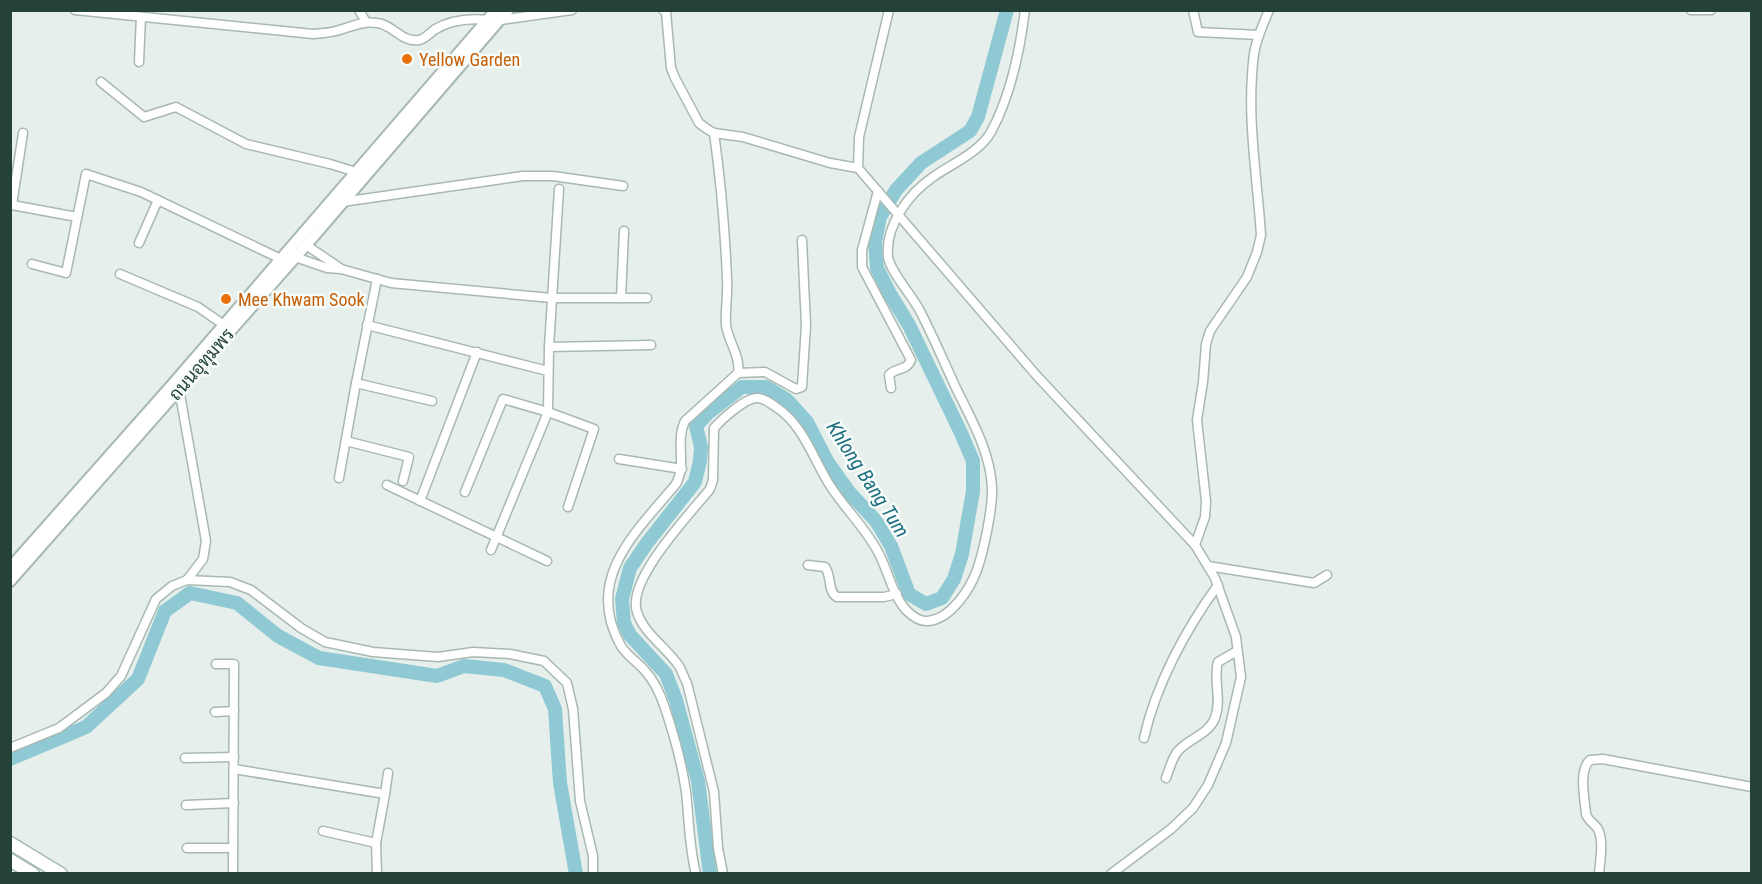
<svg xmlns="http://www.w3.org/2000/svg" width="1762" height="884" viewBox="0 0 1762 884" font-family="'Roboto Condensed',Sarabun,sans-serif">
<style>
.lines{fill:none;stroke-linecap:round;stroke-linejoin:round}
.river{stroke:#8ec9d4;stroke-width:14}
.minor-casing{stroke:#a8b8b2;stroke-width:11}
.tertiary-casing{stroke:#a8b8b2;stroke-width:14}
.secondary-casing{stroke:#a4bbb3;stroke-width:15}
.minor{stroke:#fff;stroke-width:8}
.tertiary{stroke:#fff;stroke-width:10}
.secondary{stroke:#fff;stroke-width:12}
.food-dot{fill:#e8710a;stroke:#f7fbf9;stroke-width:2}
.labels{text-anchor:middle;dominant-baseline:central;stroke-width:5;stroke-linejoin:round;paint-order:stroke}
.food-label{font-size:18px;fill:#c56008;stroke:#f7fbf9;text-anchor:start}
.street-label{font-size:18px;fill:#24423a;stroke:#f7fbf9}
.water-label{font-size:20px;font-style:italic;fill:#1c6f80;stroke:#f7fbf9}
</style>
<rect width="100%" height="100%" fill="#e6efeb"/>
<g class="lines">
<g class="river">
<polyline points="10,759 86,727 138,679 165,611 190,593 237,603 278,636 319,658 437,676 464,666 504,670 545,686 555,709 560,783 576,874"/>
<polyline points="710,874 698,781 676,700 666,674 630,635 624,623 622,599 630,568 647,543 695,482 700,461 701,447 696,426 708,413 742,387 766,387 787,400 807,422 827,461 849,492 876,521 891,546 909,594 926,604 942,598 954,579 962,554 973,491 973,461 961,433 909,325 890,294 877,268 875,242 880,217 896,190 921,163 970,131 978,117 1007,10"/>
</g>
<defs>
<g id="minor">
<path d="M 75,10 L 313,34 C 321,33 329,33 336,31 C 351,27 361,21 377,23 C 392,24 402,43 419,40 C 425,39 429,34 434,30 C 450,20 469,18 488,20"/>
<polyline points="359,10 366,22"/>
<polyline points="663,10 666,12 671,68 675,78 699,123 707,129 714,133 743,137 830,163 858,168"/>
<polyline points="889,10 859,137 858,168 1037,376 1195,545 1215,578 1236,637 1241,677 1226,743 1208,785 1193,808 1171,829 1111,874"/>
<polyline points="1193,10 1198,32 1259,35"/>
<polyline points="1691,10 1711,10"/>
<polyline points="500,20 572,10"/>
<polyline points="139,62 141,17"/>
<polyline points="101,82 144,117 176,107 246,144 330,164 356,172"/>
<polyline points="23,133 12,205 77,217"/>
<path d="M 878,191 L 862,250 L 862,267 L 911,360 C 907,371 896,367 889,375 L 891,388"/>
<polyline points="342,202 523,176 553,176 623,186"/>
<polyline points="139,243 158,200"/>
<polyline points="306,245 340,268"/>
<polyline points="295,257 327,268 341,269 391,283 552,298 647,298"/>
<polyline points="32,264 66,273 86,174 141,192 281,259"/>
<polyline points="120,274 198,307 224,325"/>
<polyline points="621,298 624,231"/>
<polyline points="367,325 548,371"/>
<polyline points="549,347 651,345"/>
<polyline points="738,373 765,372 796,389 802,387 806,325 802,240"/>
<polyline points="356,383 432,401"/>
<polyline points="179,389 206,541 203,559 187,580"/>
<polyline points="346,441 409,457 403,481"/>
<polyline points="619,459 682,469"/>
<polyline points="339,478 356,383 377,279"/>
<polyline points="387,485 547,561"/>
<polyline points="465,492 503,399 548,412 594,429 568,507"/>
<polyline points="420,501 477,352"/>
<path d="M 1195,545 L 1205,517 L 1206,501 L 1197,420 L 1203,382 L 1206,344 L 1210,331 L 1247,277 L 1257,252 L 1261,235 C 1257,174 1246,115 1254,54 C 1256,39 1263,25 1269,10"/>
<polyline points="491,550 548,412 549,347 559,189"/>
<path d="M 808,565 L 825,567 C 832,576 827,591 837,597 L 884,597 L 897,594"/>
<polyline points="1208,566 1314,583 1327,575"/>
<polyline points="216,664 234,664 233,874"/>
<polyline points="215,712 234,711"/>
<path d="M 1144,738 C 1156,684 1186,629 1218,585"/>
<polyline points="10,748 59,728 106,693 121,676 156,599 172,586 187,580 230,582 251,590 301,628 325,642 373,652 438,657 473,652 510,654 544,661 567,683 573,709 580,801 593,856 593,874"/>
<polyline points="185,758 234,757"/>
<polyline points="234,769 385,794 376,843 377,874"/>
<path d="M 1166,778 C 1169,770 1172,759 1177,752 C 1188,739 1209,734 1215,718 C 1222,700 1213,679 1218,662 L 1237,651"/>
<polyline points="385,794 388,773"/>
<polyline points="186,805 234,803"/>
<polyline points="323,831 376,843"/>
<polyline points="187,848 233,848"/>
<path d="M 696,874 C 689,847 689,819 686,792 C 682,763 674,735 665,708 C 661,696 655,682 646,672 C 639,663 627,656 621,646 C 583,579 636,532 676,484 C 687,464 675,441 685,421 L 738,373 C 741,357 728,341 726,325 C 725,310 728,294 727,279 C 725,230 721,182 714,133"/>
<path d="M 723,874 L 718,848 L 714,792 L 687,683 C 684,678 682,671 679,666 C 667,648 644,634 637,612 C 626,580 691,513 710,489 L 713,480 L 714,428 C 722,419 745,398 757,398 C 764,398 770,403 776,407 C 803,425 812,456 829,484 C 844,508 865,527 878,552 C 888,570 892,594 906,610 C 911,615 920,622 928,621 C 951,619 970,589 977,570 C 984,550 993,507 992,487 C 990,451 971,419 956,388 C 944,362 933,336 920,311 C 913,297 890,271 888,257 C 885,226 908,194 933,177 C 951,164 979,153 991,132 C 1010,97 1020,50 1025,10"/>
<path d="M 1599,874 C 1600,861 1604,841 1598,829 C 1594,823 1588,821 1586,814 C 1585,799 1578,771 1590,760 L 1603,759 L 1752,787"/>
</g>
<g id="tertiary">
<polyline points="10,568 173,384 496,10"/>
<polyline points="10,581 306,245 508,10"/>
</g>
<g id="secondary">
<polyline points="10,843 61,874"/>
<polyline points="10,860 33,874"/>
</g>
</defs>
<use href="#minor" class="minor-casing"/>
<use href="#tertiary" class="tertiary-casing"/>
<use href="#secondary" class="secondary-casing"/>
<use href="#minor" class="minor"/>
<use href="#tertiary" class="tertiary"/>
<use href="#secondary" class="secondary"/>
</g>
<g class="food-dot">
<circle cx="407" cy="59" r="6"/>
<circle cx="226" cy="299" r="6"/>
</g>
<g class="labels">
<g class="food-label">
<text x="419" y="59">Yellow Garden</text>
<text x="238" y="299">Mee Khwam Sook</text>
</g>
<g class="street-label">
<text transform="translate(201 364) rotate(-49)">ถนนอุทุมพร</text>
</g>
<g class="water-label">
<text transform="translate(868 479) rotate(57)">Khlong Bang Tum</text>
</g>
</g>
<rect width="1762" height="884" fill="none" stroke="#24423a" stroke-width="24"/>
</svg>
